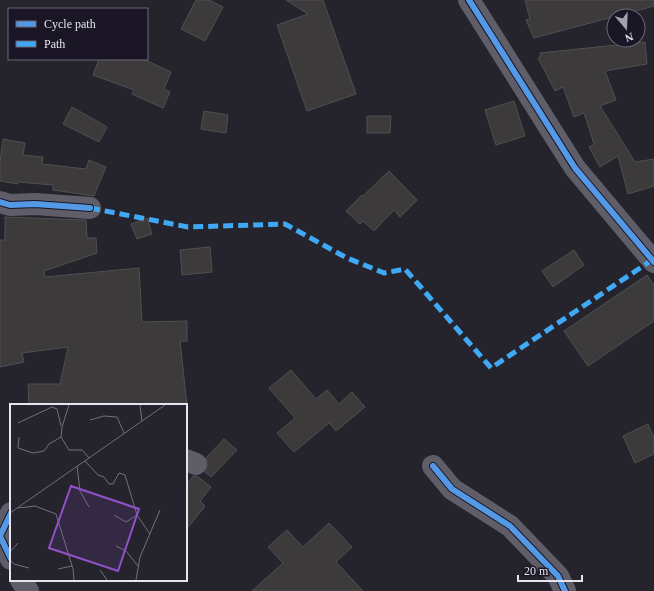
<svg xmlns="http://www.w3.org/2000/svg" width="654" height="591" viewBox="0 0 654 591" font-family="'Times New Roman',serif">
<style>
.building{fill:#3c3a3a;stroke:#514f4f}
.lines{fill:none;stroke-linecap:round;stroke-linejoin:round}
.minor{stroke:#5f5d68;stroke-width:22}
.quiet{stroke:#3fa9f5;stroke-width:5;stroke-dasharray:10 5;stroke-linecap:butt}
.cycleway-casing{stroke:#1a1626;stroke-width:8}
.cycleway{stroke:#5399e6;stroke-width:6}
.inset-road{fill:none;stroke:#72707a;stroke-width:1}
.view{fill:#9051c9;fill-opacity:0.15;stroke:#9051c9;stroke-width:2}
.inset-edge{fill:none;stroke:#e6e4f0;stroke-width:2}
</style>
<rect width="100%" height="100%" fill="#25232c"/>
<g class="building">
<polygon points="196,0 209,0 223,7 205,41 181,29"/>
<polygon points="286,0 323,0 356,94 307,111 277,25 308,14"/>
<polygon points="525,0 654,0 654,6 534,38 526,20 530,19"/>
<polygon points="645,42 647,64 605,71 616,100 600,106 635,162 654,159 654,186 628,194 618,156 600,167 589,147 594,144 584,113 574,117 563,87 555,91 538,58 541,56 540,53"/>
<polygon points="99,59 143,59 171,72 164,89 170,92 163,108 132,94 134,90 93,75"/>
<polygon points="514,101 525,136 496,145 485,110"/>
<polygon points="72,107 107,127 99,142 63,124"/>
<polygon points="204,111 228,115 226,133 201,129"/>
<polygon points="367,116 391,116 390,133 367,133"/>
<polygon points="3,139 25,143 23,155 43,157 42,164 86,169 89,160 106,167 94,196 53,190 53,185 18,182 18,184 0,181 0,161"/>
<polygon points="389,171 417,200 400,217 394,210 374,231 363,221 360,224 346,211 362,195 363,196"/>
<polygon points="5,217 86,220 87,238 96,238 97,253 44,271 45,277 139,268 142,322 187,321 187,341 180,341 187,405 29,405 28,384 60,384 68,347 22,353 24,362 0,367 0,240 5,240"/>
<polygon points="147,218 152,234 137,239 131,224"/>
<polygon points="210,247 212,272 182,275 180,250"/>
<polygon points="574,250 584,265 553,287 542,271"/>
<polygon points="647,275 654,285 654,321 588,366 564,331"/>
<polygon points="291,370 316,399 327,390 339,404 352,392 365,407 336,431 329,423 294,452 277,433 295,418 269,388"/>
<polygon points="648,424 654,438 654,454 635,463 623,436"/>
<polygon points="224,439 237,450 211,477 205,472 208,463 206,458"/>
<polygon points="193,476 197,476 211,487 200,501 205,506 186,530 186,485"/>
<polygon points="329,523 352,547 336,562 363,591 252,591 283,563 268,547 287,530 303,547"/>
</g>
<g class="lines">
<g class="minor">
<polyline points="469,0 575,168 654,262"/>
<polyline points="0,202 10,205 35,204 90,208"/>
<polyline points="186,460 196,464"/>
<polyline points="433,466 452,489 510,526 558,576 565,591"/>
<polyline points="11,513 0,536 11,559"/>
<polyline points="21,580 28,591"/>
</g>
<polyline class="quiet" points="90,208 188,227 285,224 347,258 384,273 405,269 491,368 652,260"/>
<defs>
<g id="cycleway">
<polyline points="469,0 575,168 654,262"/>
<polyline points="0,202 10,205 35,204 90,208"/>
<polyline points="433,466 452,489 510,526 558,576 565,591"/>
<polyline points="11,513 0,536 11,559"/>
</g>
</defs>
<use href="#cycleway" class="cycleway-casing"/>
<use href="#cycleway" class="cycleway"/>
</g>
<g transform="translate(10 404)">
<rect width="177" height="177" fill="#25232c"/>
<path class="inset-road" d="M 59,1 L 52,23 L 51,33 L 59,46 L 72,46 L 79,54M 130,1 L 132,17M 80,16 L 94,12 L 107,13 L 114,29M 8,19 L 42,3 L 47,5 L 51,22M 9,33 L 8,44 L 23,49 L 34,47 L 39,40 L 51,33M 75,57 L 88,71 L 94,73 L 99,80 L 103,80 L 109,69 L 115,71 L 127,111 L 140,130M 67,62 L 70,87 L 79,103M 8,104 L 25,102 L 46,110 L 63,165 L 64,176M 0,109 L 155,1M 104,111 L 116,118 L 127,111M 106,142 L 116,147 L 128,162M 0,148 L 8,139M 0,156 L 4,160 L 19,164M 48,165 L 62,162M 90,166 L 97,176M 126,176 L 130,153 L 150,106"/>
<path class="view" d="M 61,82 L 129,105 L 108,167 L 39,144 Z"/>
<rect width="177" height="177" class="inset-edge"/>
</g>
<rect x="8" y="8" width="140" height="52" fill="#1a1626" stroke="#6c6877"/>
<rect x="16" y="21" width="20" height="6" fill="#5399e6" stroke="#6c6877"/>
<text x="44" y="28" font-size="12" fill="#e6e4f0">Cycle path</text>
<rect x="16" y="41" width="20" height="6" fill="#3fa9f5" stroke="#6c6877"/>
<text x="44" y="48" font-size="12" fill="#e6e4f0">Path</text>
<g transform="translate(626 28) rotate(161)"><circle r="19" fill="#1a1626" stroke="#6c6877"/>
<path d="M0-3L7 15L0 10L-7 15Z" fill="#a2a0ab"/>
<text y="-6" font-size="11" font-weight="bold" text-anchor="middle" fill="#e6e4f0">N</text>
</g>
<path d="M518 575v6h64v-6" fill="none" stroke="#e6e4f0" stroke-width="2"/>
<text x="524" y="575" font-size="12" fill="#e6e4f0" stroke="#1a1626" stroke-width="3" paint-order="stroke">20 m</text>
</svg>
